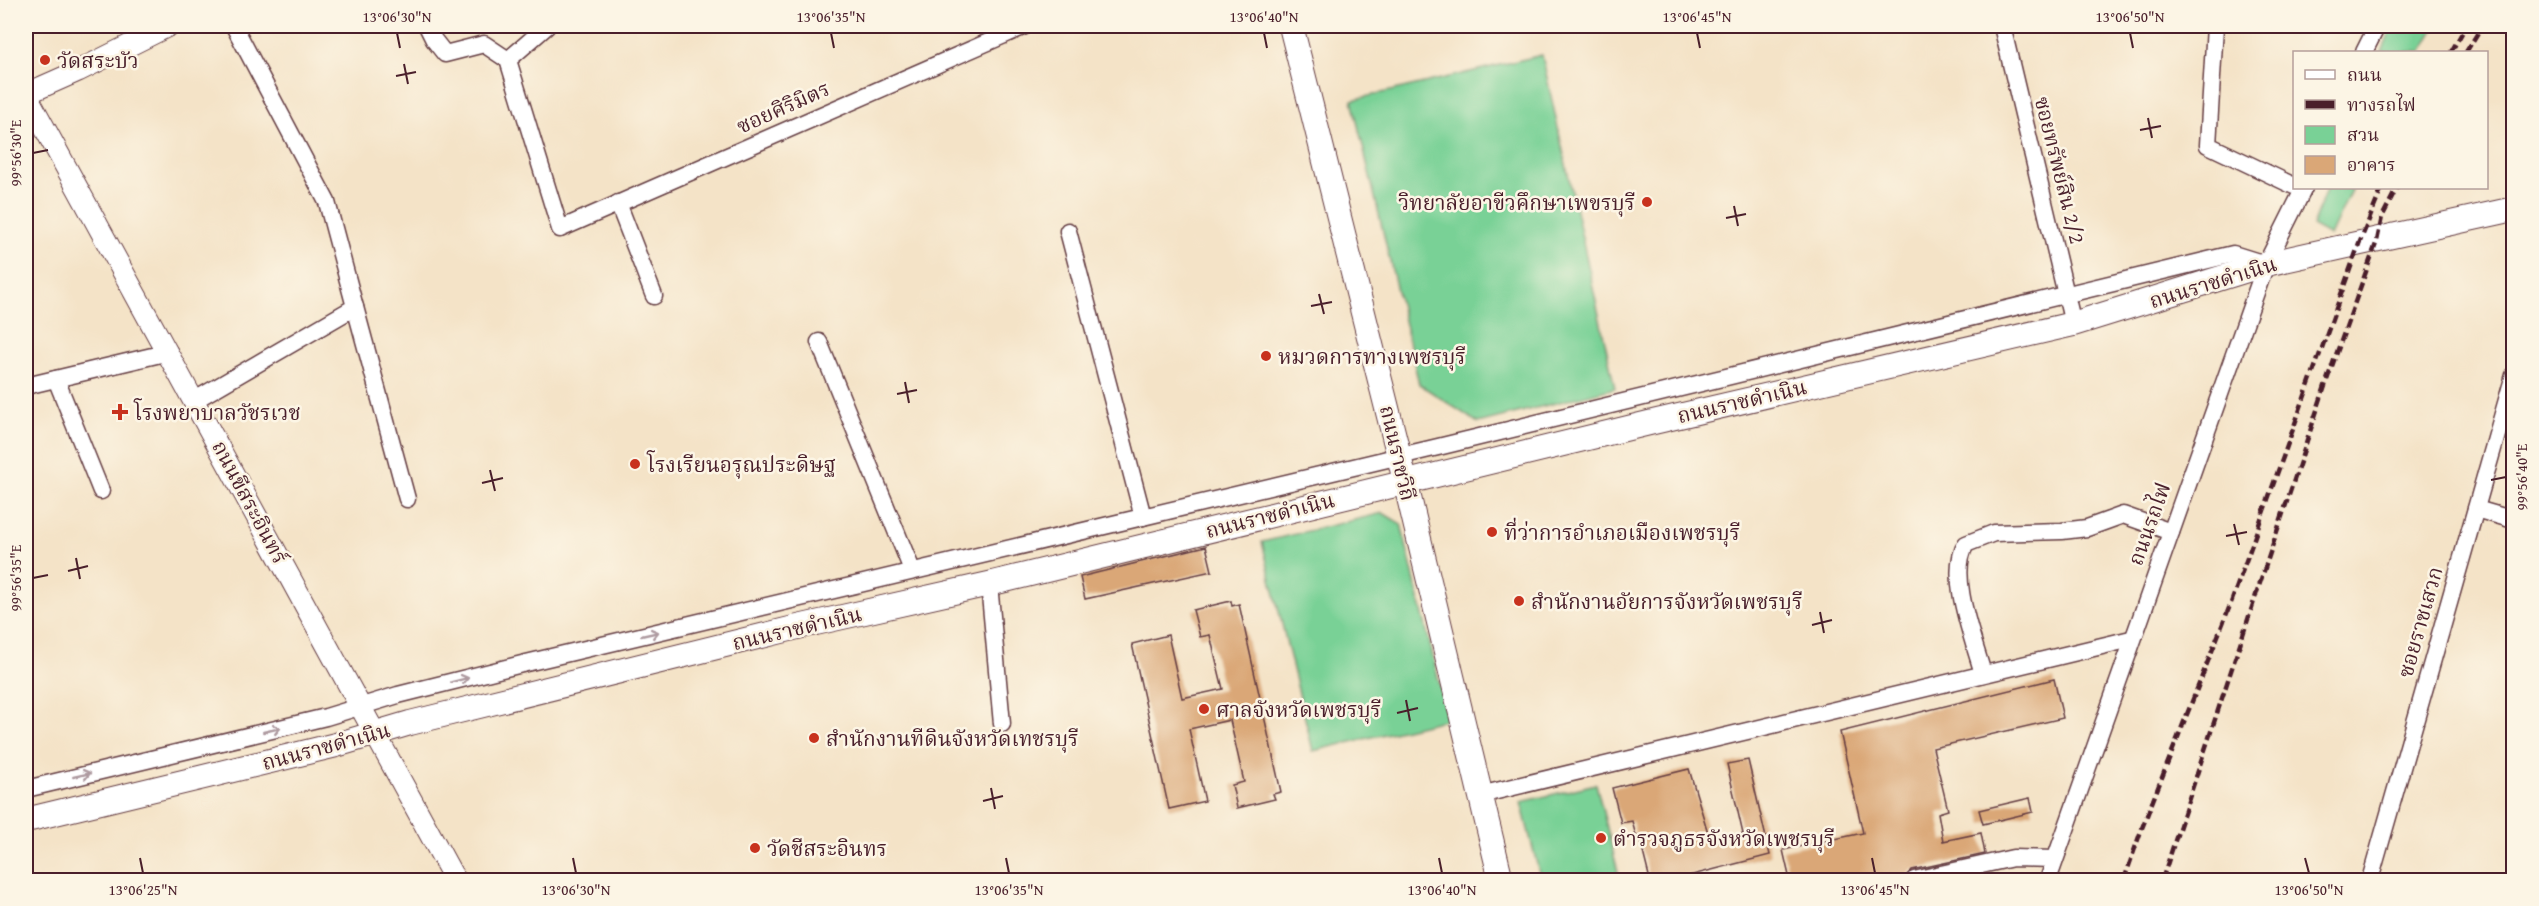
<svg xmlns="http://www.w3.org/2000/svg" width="2539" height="906" viewBox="0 0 2539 906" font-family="'Gentium Book Plus','Noto Serif Thai',serif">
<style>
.green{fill:#79d196;stroke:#627860;stroke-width:1.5}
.building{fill:#daa777}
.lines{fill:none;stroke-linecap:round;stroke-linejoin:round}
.minor-casing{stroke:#643c42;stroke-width:19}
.tertiary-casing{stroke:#643c42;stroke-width:23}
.secondary-casing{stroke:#643c42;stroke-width:26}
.minor{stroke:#fff;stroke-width:16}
.tertiary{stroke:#fff;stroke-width:21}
.secondary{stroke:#fff;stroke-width:24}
.rail{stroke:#4a1f2b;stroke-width:4.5;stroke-dasharray:9 4.5;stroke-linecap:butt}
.oneway{stroke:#ae9aa0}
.ticks{fill:none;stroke:#4a1f2b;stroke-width:2}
.poi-dot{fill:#c8321e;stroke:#fcf5e5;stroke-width:2}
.labels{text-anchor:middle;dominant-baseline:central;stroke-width:5;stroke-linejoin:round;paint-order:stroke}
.poi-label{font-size:21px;fill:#4a1f2b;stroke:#fcf5e5;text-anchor:start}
.street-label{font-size:21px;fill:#4a1f2b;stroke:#fcf5e5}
.neatline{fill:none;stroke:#4a1f2b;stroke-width:2}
.ticks-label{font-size:15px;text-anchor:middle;fill:#4a1f2b}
</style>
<rect width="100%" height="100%" fill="#fcf5e5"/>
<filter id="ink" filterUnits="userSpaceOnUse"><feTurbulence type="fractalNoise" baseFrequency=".0167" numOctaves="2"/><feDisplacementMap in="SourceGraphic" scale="12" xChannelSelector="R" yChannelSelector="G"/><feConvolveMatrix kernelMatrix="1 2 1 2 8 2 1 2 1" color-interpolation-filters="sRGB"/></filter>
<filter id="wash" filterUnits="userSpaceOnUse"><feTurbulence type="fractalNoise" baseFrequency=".008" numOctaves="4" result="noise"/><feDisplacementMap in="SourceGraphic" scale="24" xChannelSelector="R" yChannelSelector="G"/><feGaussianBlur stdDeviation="1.35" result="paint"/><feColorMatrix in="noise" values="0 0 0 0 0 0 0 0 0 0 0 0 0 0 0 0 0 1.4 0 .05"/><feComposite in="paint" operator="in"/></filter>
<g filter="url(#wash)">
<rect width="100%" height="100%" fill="#f4e3c7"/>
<g class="green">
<polygon points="2393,26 2436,26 2421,52 2382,52"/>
<polygon points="1542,55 1615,388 1478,423 1419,384 1352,100"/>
<polygon points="2327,188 2352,188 2330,236 2312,226"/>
<polygon points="1383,513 1401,524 1448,719 1313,751 1262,542"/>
<polygon points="1596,784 1619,876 1601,880 1541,880 1521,802"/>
</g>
<g id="blocks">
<g class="building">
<polygon points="1206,546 1212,571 1085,599 1080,577"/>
<polygon points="1231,601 1232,606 1239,604 1281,792 1273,794 1275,799 1237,808 1232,785 1244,782 1230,720 1189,729 1205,801 1169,809 1132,644 1168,635 1182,698 1223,689 1210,635 1200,637 1193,610"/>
<polygon points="2054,679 2063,718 1933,748 1948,810 1938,813 1943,841 1981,833 1985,854 1912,870 1904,879 1895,880 1790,880 1783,850 1863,833 1840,732"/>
<polygon points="1748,760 1770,855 1673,880 1650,880 1639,836 1636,836 1632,821 1621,823 1612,788 1689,769 1711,843 1743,834 1727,764"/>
<polygon points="2030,798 2033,812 1983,824 1979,810"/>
</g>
</g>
</g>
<g filter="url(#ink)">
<use href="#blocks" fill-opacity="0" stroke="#643c42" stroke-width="1.5"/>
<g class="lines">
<defs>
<g id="minor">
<polyline points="427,26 434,40 445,54 484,44 508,60 560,229 1025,26"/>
<polyline points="2002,26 2073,324"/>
<polyline points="2215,26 2208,145 2294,186"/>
<polyline points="2364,52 2377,26"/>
<polyline points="508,60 547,26"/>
<polyline points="618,203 654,296"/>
<polyline points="1068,231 1143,517"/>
<polyline points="355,307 407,499"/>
<polyline points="819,342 912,570"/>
<polyline points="56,379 101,491"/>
<polyline points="26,386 169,352"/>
<polyline points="195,400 355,307 327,202 234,26"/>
<polyline points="2476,509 2514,520"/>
<polyline points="989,584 1002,724"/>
<path d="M 1983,674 C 1974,640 1947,575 1966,544 L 1994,533 L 2062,531 L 2087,528 L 2123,515 L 2171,532"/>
<polyline points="26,789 326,717 398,695 522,664 1438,447 2233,254 2265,264"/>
<polyline points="1480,795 2131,639"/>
<polyline points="1914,880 2013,858 2055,859"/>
<polyline points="2048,880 2266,264 2304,188"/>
<polyline points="2370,880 2514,375"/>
</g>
<g id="tertiary">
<polyline points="26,94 455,880"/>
<polyline points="26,94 78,71 168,26"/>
</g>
<g id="secondary">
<polyline points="1291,26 1399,456 1501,880"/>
<polyline points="26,820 336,745 410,723 798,627 989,584 1649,423 2073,324 2266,264 2514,209"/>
</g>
</defs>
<use href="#minor" class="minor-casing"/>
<use href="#tertiary" class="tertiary-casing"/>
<use href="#secondary" class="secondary-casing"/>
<use href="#minor" class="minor"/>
<use href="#tertiary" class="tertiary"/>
<use href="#secondary" class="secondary"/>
<g class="rail">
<polyline points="2451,52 2466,26"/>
<polyline points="2466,52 2482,26"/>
<polyline points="2124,880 2142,828 2231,603 2359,244 2382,188"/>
<polyline points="2162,880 2327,380 2377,241 2382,217 2397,188"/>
</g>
</g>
<defs><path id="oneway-shaft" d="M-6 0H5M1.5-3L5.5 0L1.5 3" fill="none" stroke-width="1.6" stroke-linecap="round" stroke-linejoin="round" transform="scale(1.5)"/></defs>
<g class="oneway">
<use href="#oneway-shaft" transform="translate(650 634) rotate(-13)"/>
<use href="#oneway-shaft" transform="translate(460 680) rotate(-14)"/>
<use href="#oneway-shaft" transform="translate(272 730) rotate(-13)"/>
<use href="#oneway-shaft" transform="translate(82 775) rotate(-13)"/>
</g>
</g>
<path class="ticks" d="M 397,33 L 400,48M 831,33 L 834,48M 1264,33 L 1267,48M 1697,33 L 1700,48M 2130,33 L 2133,48M 404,64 L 408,84M 396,76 L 416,72M 2148,118 L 2152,138M 2140,130 L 2161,126M 33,153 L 48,150M 1734,206 L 1738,226M 1726,218 L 1746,214M 1319,294 L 1324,314M 1311,306 L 1332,302M 905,382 L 909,403M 897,394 L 917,390M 490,470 L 495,491M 2491,480 L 2506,477M 482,483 L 503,478M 2234,524 L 2239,545M 2226,536 L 2247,532M 76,558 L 80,579M 68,571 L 88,566M 33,578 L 48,575M 1820,612 L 1824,633M 1812,625 L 1832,620M 1406,700 L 1410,721M 1397,713 L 1418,708M 991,788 L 995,809M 983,801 L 1003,796M 140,858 L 143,873M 573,858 L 576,873M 1006,858 L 1009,873M 1439,858 L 1442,873M 1872,858 L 1875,873M 2305,858 L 2309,873"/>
<g class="poi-dot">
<circle cx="45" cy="60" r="6"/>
<circle cx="1647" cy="202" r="6"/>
<circle cx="1266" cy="356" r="6"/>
<path d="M117 403h6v6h6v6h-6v6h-6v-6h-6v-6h6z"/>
<circle cx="635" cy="464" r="6"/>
<circle cx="1492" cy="532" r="6"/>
<circle cx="1519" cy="601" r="6"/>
<circle cx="1204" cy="709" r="6"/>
<circle cx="814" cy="738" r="6"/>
<circle cx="1601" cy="838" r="6"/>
<circle cx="755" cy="848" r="6"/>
</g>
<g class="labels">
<g class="poi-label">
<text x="57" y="60">วัดสระบัว</text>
<text x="1635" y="202" text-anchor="end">วิทยาลัยอาขีวคึกษาเพขรบุรี</text>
<text x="1278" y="356">หมวดการทางเพชรบุรี</text>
<text x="134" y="412">โรงพยาบาลวัชรเวช</text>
<text x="647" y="464">โรงเรียนอรุณประดิษฐ</text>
<text x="1504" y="532">ที่ว่าการอำเภอเมืองเพชรบุรี</text>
<text x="1531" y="601">สำนักงานอัยการจังหวัดเพชรบุรี</text>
<text x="1216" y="709">ศาลจังหวัดเพชรบุรี</text>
<text x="826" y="738">สำนักงานทีดินจังหวัดเทชรบุรี</text>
<text x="1613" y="838">ตำรวจภูธรจังหวัดเพชรบุรี</text>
<text x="767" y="848">วัดชีสระอินทร</text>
</g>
<g class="street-label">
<text transform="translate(783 107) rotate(-24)">ซอยศิริมิตร</text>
<text transform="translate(2060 170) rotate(76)">ซอยทรัพย์สิน 2/2</text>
<text transform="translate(2213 282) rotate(-17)">ถนนราชดำเนิน</text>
<text transform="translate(1742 401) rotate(-13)">ถนนราชดำเนิน</text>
<text transform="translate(1398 453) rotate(77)">ถนนราชวิถี</text>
<text transform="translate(250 502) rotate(62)">ถนนขีสระอินทร์</text>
<text transform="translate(1270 515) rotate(-14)">ถนนราชดำเนิน</text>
<text transform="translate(2149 524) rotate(-70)">ถนนรถไฟ</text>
<text transform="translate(2420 622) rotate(-74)">ซอยราชเสวก</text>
<text transform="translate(797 628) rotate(-13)">ถนนราชดำเนิน</text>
<text transform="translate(326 746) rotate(-15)">ถนนราชดำเนิน</text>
</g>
</g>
<rect width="2539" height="906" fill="none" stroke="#fcf5e5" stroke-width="66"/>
<rect x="2293" y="51" width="195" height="138" fill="#fcf5e5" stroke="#b59f9b" stroke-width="1.5"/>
<rect x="2305" y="70" width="30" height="9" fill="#ffffff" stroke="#b59f9b" stroke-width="1.5"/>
<text x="2347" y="81" font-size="18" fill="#4a1f2b">ถนน</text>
<rect x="2305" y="100" width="30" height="9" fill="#4a1f2b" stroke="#b59f9b" stroke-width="1.5"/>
<text x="2347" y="111" font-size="18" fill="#4a1f2b">ทางรถไฟ</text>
<rect x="2305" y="126" width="30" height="18" fill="#79d196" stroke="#b59f9b" stroke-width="1.5"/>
<text x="2347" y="141" font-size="18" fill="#4a1f2b">สวน</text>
<rect x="2305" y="156" width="30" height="18" fill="#daa777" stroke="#b59f9b" stroke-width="1.5"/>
<text x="2347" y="171" font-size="18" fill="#4a1f2b">อาคาร</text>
<rect x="33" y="33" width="2473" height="840" class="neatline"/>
<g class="ticks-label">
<text x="397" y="22">13°06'30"N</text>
<text x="831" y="22">13°06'35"N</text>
<text x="1264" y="22">13°06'40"N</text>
<text x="1697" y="22">13°06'45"N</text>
<text x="2130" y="22">13°06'50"N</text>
<text transform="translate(16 153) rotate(-90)" y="5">99°56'30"E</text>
<text transform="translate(2522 477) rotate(-90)" y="5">99°56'40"E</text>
<text transform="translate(16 578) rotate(-90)" y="5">99°56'35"E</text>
<text x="143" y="895">13°06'25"N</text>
<text x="576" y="895">13°06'30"N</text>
<text x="1009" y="895">13°06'35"N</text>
<text x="1442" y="895">13°06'40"N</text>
<text x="1875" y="895">13°06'45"N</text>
<text x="2309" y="895">13°06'50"N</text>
</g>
</svg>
